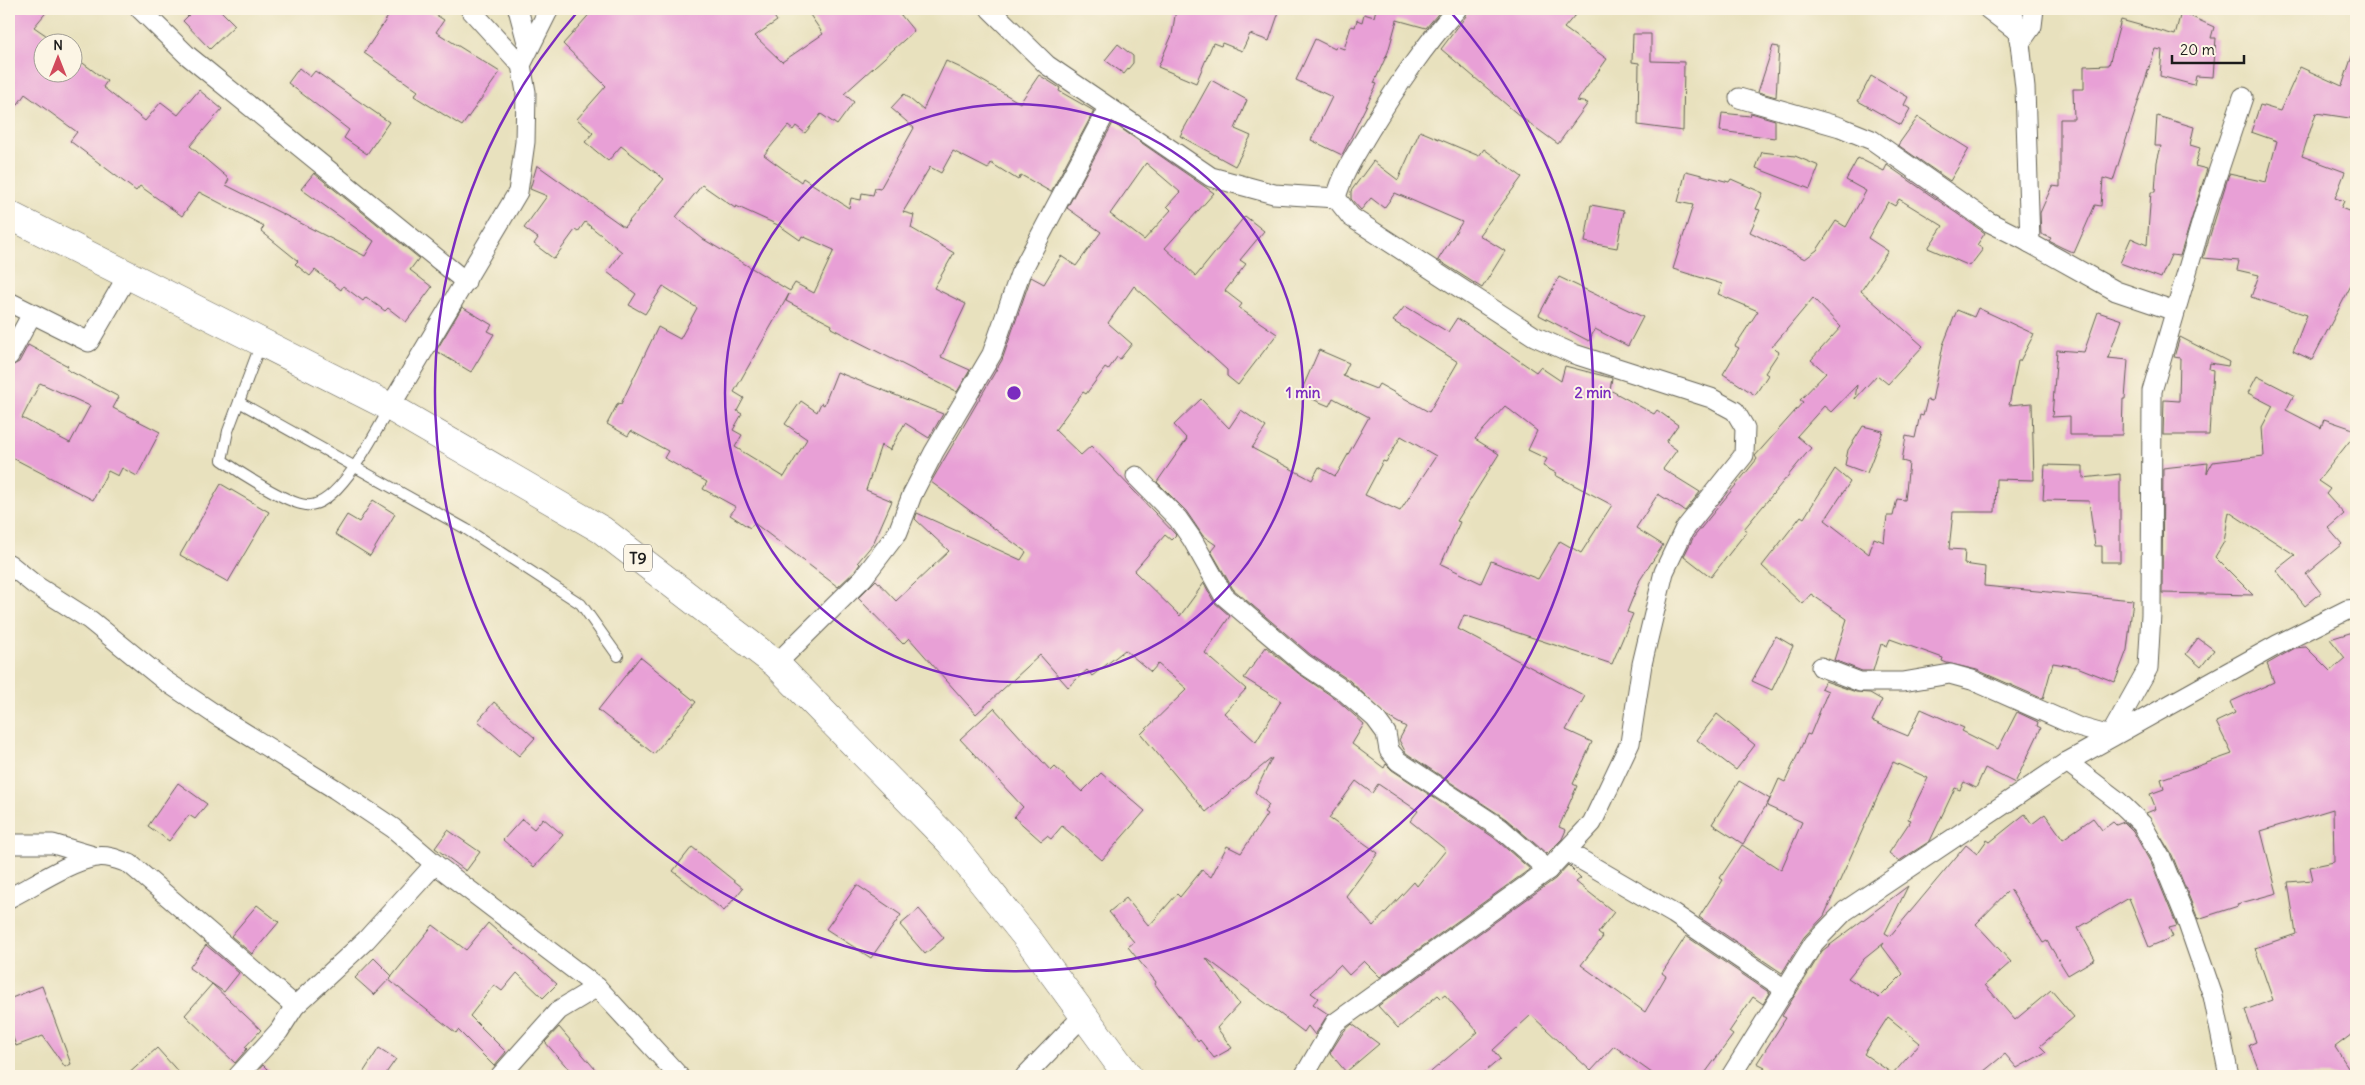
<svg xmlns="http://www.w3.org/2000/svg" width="2365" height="1085" viewBox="0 0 2365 1085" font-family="Delius,sans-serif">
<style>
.building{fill:#e8a0d6;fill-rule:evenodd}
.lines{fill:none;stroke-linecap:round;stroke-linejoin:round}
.service-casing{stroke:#636155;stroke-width:12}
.minor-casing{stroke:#636155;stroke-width:21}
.trunk-casing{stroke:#636155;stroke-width:29}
.service{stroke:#fff;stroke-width:10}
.minor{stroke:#fff;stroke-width:19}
.trunk{stroke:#fff;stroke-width:28}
.ring{fill:none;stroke:#7b2cbf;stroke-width:2.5}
.labels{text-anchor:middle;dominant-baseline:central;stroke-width:4;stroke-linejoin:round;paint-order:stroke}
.shield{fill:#fcf5e5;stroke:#5f5d58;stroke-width:1}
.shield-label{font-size:16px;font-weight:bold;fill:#1c1c1c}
.centre{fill:#7b2cbf;stroke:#fcf5e5;stroke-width:2.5}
.ring-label{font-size:15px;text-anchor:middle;font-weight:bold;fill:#7b2cbf;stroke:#fcf5e5;stroke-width:4;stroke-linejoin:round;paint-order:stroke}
</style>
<rect width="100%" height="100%" fill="#fcf5e5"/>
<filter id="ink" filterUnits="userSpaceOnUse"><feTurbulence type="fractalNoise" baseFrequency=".02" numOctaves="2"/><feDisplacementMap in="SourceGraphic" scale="10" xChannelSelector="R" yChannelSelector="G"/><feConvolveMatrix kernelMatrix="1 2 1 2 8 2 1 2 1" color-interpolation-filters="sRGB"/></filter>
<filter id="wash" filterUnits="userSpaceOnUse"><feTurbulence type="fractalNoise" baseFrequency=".0096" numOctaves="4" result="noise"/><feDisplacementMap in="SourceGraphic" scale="20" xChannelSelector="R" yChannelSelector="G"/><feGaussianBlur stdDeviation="1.12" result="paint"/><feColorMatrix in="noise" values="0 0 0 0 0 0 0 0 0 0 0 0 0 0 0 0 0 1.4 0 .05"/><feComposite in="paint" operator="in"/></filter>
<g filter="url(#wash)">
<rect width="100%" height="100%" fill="#e8e1be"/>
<g id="blocks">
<g class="building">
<polygon points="9,9 49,9 34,27 56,42 42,42 42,72 72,72 72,55 107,81 103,87 145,121 161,102 178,115 199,90 222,109 190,146 229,179 226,185 365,256 374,241 301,189 314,173 419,258 410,270 432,287 406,322 388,308 385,311 366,297 363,301 343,286 341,290 315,270 310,276 295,264 298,261 261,231 264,226 199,192 182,216 140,186 136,191 70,141 77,132 25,94 9,117"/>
<polygon points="195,9 219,9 235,25 210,49 183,21"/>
<polygon points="393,9 427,9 444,20 436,32 500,72 462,126 414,96 418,91 364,53"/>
<path d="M 594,9 L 769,9 L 777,21 L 755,36 L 782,62 L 823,34 L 806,9 L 896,9 L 914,31 L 844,94 L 854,102 L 837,125 L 821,114 L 805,133 L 796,126 L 793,130 L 788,126 L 764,155 L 801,182 L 803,178 L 849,208 L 851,198 L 861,200 L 862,193 L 873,195 L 875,188 L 880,189 L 914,128 L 891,108 L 904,94 L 923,110 L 946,61 L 961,68 L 1020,103 L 1039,75 L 1060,88 L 1059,91 L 1094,111 L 1051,192 L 1021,175 L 1018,180 L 991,163 L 988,169 L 953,151 L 941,173 L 930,167 L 903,212 L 914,215 L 911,228 L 954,253 L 934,288 L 966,304 L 941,357 L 970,370 L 957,392 L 831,328 L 832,325 L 786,301 L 789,294 L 734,392 L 744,398 L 737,411 L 742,414 L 733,430 L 742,435 L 735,447 L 784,477 L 807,439 L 785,424 L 801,401 L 817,412 L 821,403 L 824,405 L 837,372 L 943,414 L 929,438 L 905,423 L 890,450 L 881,445 L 866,490 L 892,501 L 873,544 L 858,562 L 860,564 L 855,571 L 838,587 L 754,523 L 750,528 L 730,515 L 736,507 L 703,489 L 707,482 L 664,458 L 668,451 L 631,431 L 628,436 L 607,424 L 618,403 L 621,404 L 658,327 L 680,339 L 697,308 L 663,286 L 645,314 L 629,305 L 636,294 L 607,272 L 622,252 L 585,222 L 578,232 L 575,230 L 554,259 L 534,244 L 538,238 L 524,228 L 547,196 L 530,189 L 537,165 L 624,227 L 664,179 L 621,146 L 608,161 L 585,142 L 593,133 L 577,119 L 606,86 L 563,44 ZM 702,185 L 735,208 L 736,206 L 780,226 L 800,240 L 802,236 L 834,250 L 814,293 L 795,283 L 790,291 L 703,239 L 676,217 Z"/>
<polygon points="1176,9 1280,9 1269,41 1250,34 1242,51 1222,43 1221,46 1213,43 1196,83 1158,67 1172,35"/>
<polygon points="1376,9 1442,9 1426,28 1397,20 1388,52 1374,83 1377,84 1342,155 1311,140 1332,97 1296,80 1315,39 1335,49 1336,46 1344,49 1351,26 1355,27 1357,20 1362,22 1364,14 1374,17"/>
<polygon points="1468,9 1580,9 1564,28 1607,59 1577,101 1588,103 1558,144 1521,117 1441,49 1466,16"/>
<polygon points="2181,12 2214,27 2211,38 2216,38 2213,77 2196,76 2194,85 2160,76 2162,50 2155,49 2113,181 2103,178 2101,206 2095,205 2074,253 2063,248 2049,241 2051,238 2041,234 2040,213 2052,186 2060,187 2060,119 2074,119 2073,89 2084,89 2084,66 2109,65 2121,20 2175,35"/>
<polygon points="1633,34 1651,34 1651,61 1684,62 1683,131 1638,125 1639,63 1632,62"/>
<polygon points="1118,44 1133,56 1133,63 1124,74 1105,60"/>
<polygon points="1773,46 1779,47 1776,97 1758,92"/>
<polygon points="2353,53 2356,54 2356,119 2316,113 2302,156 2345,172 2335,198 2344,201 2341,208 2356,214 2356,276 2312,360 2293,351 2307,315 2251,297 2259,275 2237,270 2239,261 2203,258 2229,174 2266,182 2277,141 2251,132 2260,105 2280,111 2300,67 2342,86"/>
<polygon points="299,68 310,77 315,71 389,122 367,154 344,138 349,130 288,83"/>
<polygon points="1871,76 1908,97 1904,105 1910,109 1901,125 1858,101"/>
<polygon points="1211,80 1247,100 1235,129 1251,136 1235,166 1180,136"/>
<polygon points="1722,113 1750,116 1751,113 1775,120 1775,138 1720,131"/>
<polygon points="2157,116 2194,127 2190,145 2200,148 2195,166 2207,169 2180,256 2171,255 2161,278 2120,263 2131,238 2147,245 2151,192 2155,192 2157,162 2161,146 2155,146"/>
<polygon points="1918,117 1969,149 1950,181 1898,145"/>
<path d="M 1113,123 L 1214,193 L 1165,248 L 1196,276 L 1245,216 L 1264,231 L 1240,260 L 1246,264 L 1225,291 L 1242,304 L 1239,308 L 1277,334 L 1238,385 L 1227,376 L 1227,370 L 1134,286 L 1108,323 L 1132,344 L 1120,359 L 1117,357 L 1108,370 L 1105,368 L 1086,394 L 1083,392 L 1055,430 L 1081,455 L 1091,446 L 1176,535 L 1171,540 L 1165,535 L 1134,571 L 1180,616 L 1204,583 L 1214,602 L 1230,616 L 1205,653 L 1246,689 L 1224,713 L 1256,742 L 1281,701 L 1244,678 L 1266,647 L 1298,673 L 1336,699 L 1364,724 L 1352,744 L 1384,768 L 1386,764 L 1392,770 L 1493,837 L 1530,869 L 1380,977 L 1364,961 L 1349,975 L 1340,965 L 1311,993 L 1318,998 L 1313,1004 L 1328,1014 L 1315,1035 L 1308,1026 L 1304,1032 L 1206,958 L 1239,1004 L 1217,1028 L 1232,1048 L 1214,1058 L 1200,1040 L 1198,1042 L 1155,984 L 1156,982 L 1128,947 L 1134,942 L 1109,912 L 1126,898 L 1149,926 L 1177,894 L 1180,897 L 1202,870 L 1211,877 L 1227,846 L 1241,853 L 1267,814 L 1264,812 L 1269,805 L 1255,792 L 1272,758 L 1206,812 L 1141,734 L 1187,689 L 1158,664 L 1151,672 L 1125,650 L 1092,676 L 1087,670 L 1068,687 L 1040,655 L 976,714 L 909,638 L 903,644 L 858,598 L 876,580 L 896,601 L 949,551 L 915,519 L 917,513 L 1021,560 L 1026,552 L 931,482 L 1002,360 L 1031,277 L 1044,284 L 1061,256 L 1076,266 L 1101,232 L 1067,208 ZM 1146,163 L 1180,192 L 1167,206 L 1171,210 L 1144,240 L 1110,214 ZM 1356,781 L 1372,793 L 1378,784 L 1418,811 L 1410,821 L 1446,850 L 1417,886 L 1414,882 L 1373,926 L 1346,896 L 1378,853 L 1329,818 Z"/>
<polygon points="1420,131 1479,156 1484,149 1522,177 1479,235 1505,251 1482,288 1438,260 1462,222 1395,193 1384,208 1371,198 1361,210 1351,199 1351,191 1373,161 1398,180"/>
<polygon points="1762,152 1795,156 1819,166 1810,189 1756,168"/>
<polygon points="1858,158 1884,171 1887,165 1985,233 1977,245 1983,249 1970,266 1928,248 1943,226 1899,199 1895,206 1888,202 1868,238 1888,251 1861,291 1923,346 1888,384 1877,375 1855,399 1857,385 1831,412 1824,406 1797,436 1811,448 1744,529 1747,531 1711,577 1684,556 1693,538 1757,459 1755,456 1803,402 1800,400 1826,373 1811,360 1841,327 1813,298 1772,347 1779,352 1765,373 1768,375 1755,395 1723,374 1739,348 1735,346 1758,311 1718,294 1722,284 1673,269 1693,205 1678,202 1686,171 1729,182 1731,179 1763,193 1756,209 1760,210 1750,232 1805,259 1817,250 1836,221 1846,227 1866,191 1846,180"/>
<polygon points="1591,205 1624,211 1617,248 1585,242"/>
<polygon points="1559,277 1643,317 1628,346 1595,329 1589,341 1539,315"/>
<path d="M 1405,306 L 1448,332 L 1457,318 L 1536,372 L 1540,367 L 1561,381 L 1565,366 L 1612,378 L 1610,390 L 1654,414 L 1657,410 L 1678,425 L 1666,442 L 1677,450 L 1663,469 L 1700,492 L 1685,511 L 1658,494 L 1636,528 L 1663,545 L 1640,580 L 1627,612 L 1633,614 L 1612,664 L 1464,615 L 1458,629 L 1585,696 L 1566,730 L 1592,742 L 1573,784 L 1577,786 L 1559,827 L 1566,830 L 1562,839 L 1547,854 L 1506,819 L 1406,753 L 1399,740 L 1406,727 L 1388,717 L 1350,681 L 1311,655 L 1233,589 L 1211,551 L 1216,545 L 1203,536 L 1186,511 L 1157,482 L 1187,439 L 1174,425 L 1201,399 L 1229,428 L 1241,410 L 1266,427 L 1252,448 L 1312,480 L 1319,467 L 1335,476 L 1337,474 L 1369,417 L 1333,398 L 1329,406 L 1300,394 L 1319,350 L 1349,363 L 1343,376 L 1376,389 L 1379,384 L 1429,412 L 1458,362 L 1393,321 ZM 1505,406 L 1537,431 L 1528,450 L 1547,459 L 1543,466 L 1556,473 L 1555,475 L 1612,505 L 1581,553 L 1560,541 L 1538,579 L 1491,561 L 1481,583 L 1441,564 L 1460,522 L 1457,521 L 1499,454 L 1475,439 ZM 1401,436 L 1436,456 L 1400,511 L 1365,495 L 1383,461 L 1386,462 Z"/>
<polygon points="462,307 492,325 488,331 494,334 471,372 436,351"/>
<polygon points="1978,308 2034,334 2020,361 2018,361 2009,405 2032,403 2034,480 1996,479 1995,512 1953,512 1949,549 1965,550 1964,564 1985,567 1984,586 2133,600 2127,650 2115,682 2077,667 2053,663 2043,699 1977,670 1947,663 1942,661 1943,658 1890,639 1887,646 1881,644 1873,671 1862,671 1834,660 1847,619 1811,594 1802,604 1762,566 1801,516 1804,518 1835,469 1850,482 1825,520 1869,554 1874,538 1884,542 1887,516 1893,516 1897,499 1905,500 1909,463 1902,461 1906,436 1915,438 1920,415 1923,416 1927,400 1932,401 1943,345 1957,310 1974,317"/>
<polygon points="2098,312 2122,320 2108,358 2128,360 2125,399 2123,399 2122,435 2070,435 2070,416 2052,417 2057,350 2084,352"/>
<polygon points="2180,337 2229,362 2228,366 2210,363 2209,369 2213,370 2209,435 2163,435 2164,400 2179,401 2180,358 2174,357"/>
<path d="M 28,345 L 68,366 L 66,369 L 119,397 L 113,408 L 160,432 L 137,476 L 122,468 L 118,476 L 108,471 L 93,500 L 9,456 L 9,367 L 19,362 ZM 40,383 L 90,406 L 70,443 L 22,418 Z"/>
<polygon points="2257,376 2294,395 2286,410 2321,428 2324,419 2356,430 2356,433 2318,481 2330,489 2326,494 2344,514 2328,528 2342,544 2306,574 2321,593 2305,606 2276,570 2295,555 2229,512 2224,542 2215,557 2253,595 2162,593 2163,468 2208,463 2207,473 2213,462 2264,456 2262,427 2273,406 2248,393"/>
<polygon points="1863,426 1883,431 1867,473 1845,465 1848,450"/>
<polygon points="2045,465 2083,466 2083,478 2120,474 2120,562 2102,562 2102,546 2095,546 2089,501 2043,500"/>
<polygon points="221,484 269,512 228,582 180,555"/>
<polygon points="373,500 395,514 370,556 335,534 347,515 359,522"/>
<polygon points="2353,632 2356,645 2356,1031 2335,1047 2354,1076 2261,1076 2249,1045 2256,1042 2245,1010 2273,1000 2255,948 2296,934 2288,882 2313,880 2310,867 2334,862 2333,809 2261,831 2277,893 2237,904 2238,906 2198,919 2172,855 2146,813 2156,809 2150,794 2164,789 2161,779 2232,754 2216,722 2235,713 2230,702 2274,682 2267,664 2295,648 2306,647 2330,671 2345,658 2330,639"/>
<polygon points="1776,636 1793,646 1772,690 1752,681"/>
<polygon points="2198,638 2214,650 2201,667 2186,654"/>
<polygon points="640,657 696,702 654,754 598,710"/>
<polygon points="1825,681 1856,692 1870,693 1882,700 1872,721 1908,736 1921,709 1964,728 1962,731 1998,749 2017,712 2038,722 2037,726 2041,728 2015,783 1985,768 1976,788 1964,782 1960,790 1955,788 1930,841 1899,861 1889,853 1911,820 1908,819 1928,778 1893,762 1824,916 1804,937 1782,973 1699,917 1723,880 1720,878 1742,845 1781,870 1802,822 1767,806 1779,779 1785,782 1807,734 1810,735 1828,691 1821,688"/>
<polygon points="494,702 535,738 519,756 478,721"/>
<polygon points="994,708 1051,771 1055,767 1082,792 1101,773 1145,811 1102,860 1062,826 1051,839 1047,836 1041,841 1014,817 1023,807 960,739"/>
<polygon points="1717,714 1755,745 1736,770 1697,740"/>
<polygon points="1739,781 1770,799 1743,844 1712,824"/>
<polygon points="178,783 207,804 195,819 189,815 169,841 148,826"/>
<path d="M 2025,814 L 2032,824 L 2045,814 L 2063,839 L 2093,818 L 2102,830 L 2113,822 L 2116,825 L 2124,822 L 2133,831 L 2152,865 L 2177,926 L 2169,928 L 2173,937 L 2149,947 L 2129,898 L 2078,928 L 2095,959 L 2068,975 L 2047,941 L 2043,943 L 2010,889 L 1976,924 L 2011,962 L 1985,985 L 2015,1020 L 2051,990 L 2074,1017 L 2040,1046 L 2046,1052 L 2017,1068 L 2005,1054 L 1978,1076 L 1759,1076 L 1765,1067 L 1757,1063 L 1786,1018 L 1782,1016 L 1822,951 L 1908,886 L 1885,933 L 1890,936 L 1966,845 L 1977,854 L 1987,840 L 1990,842 ZM 1884,943 L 1882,946 L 1903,974 L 1879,998 L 1848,978 L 1864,959 ZM 1888,1017 L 1920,1043 L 1893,1074 L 1864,1054 Z"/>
<polygon points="543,818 563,835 534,867 503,840 522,819 534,829"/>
<polygon points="448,830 480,852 466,871 435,848"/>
<polygon points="692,847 743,888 724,911 673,871"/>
<polygon points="1568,865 1581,878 1576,882 1614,912 1598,933 1603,937 1581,965 1645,1012 1666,976 1662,973 1686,936 1770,993 1763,1004 1753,997 1729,1032 1733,1035 1703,1076 1656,1076 1614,1046 1591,1071 1531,1015 1493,1050 1500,1059 1480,1076 1426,1076 1478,1032 1445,995 1441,998 1438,995 1398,1028 1378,1006 1555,879"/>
<polygon points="857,885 901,915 871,958 826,929"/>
<polygon points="257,905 279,922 252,954 231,936"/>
<polygon points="919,909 944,938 925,954 900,925"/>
<polygon points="488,923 557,984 543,998 517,973 502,991 494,985 470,1016 506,1052 494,1066 458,1030 456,1033 389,980 433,925 466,950"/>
<polygon points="206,945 239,973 224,992 189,968"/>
<polygon points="374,958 392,976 374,995 355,978"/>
<polygon points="212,984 261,1030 245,1047 247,1049 235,1063 185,1015"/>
<polygon points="42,986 71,1064 65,1067 43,1036 16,1046 9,1026 9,999"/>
<polygon points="1352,1024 1379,1044 1346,1072 1330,1053 1344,1031"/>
<polygon points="559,1027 601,1076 579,1076 565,1065 545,1042"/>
<polygon points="157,1048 182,1076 126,1076"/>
<polygon points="379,1048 396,1059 384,1076 361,1076"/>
<polygon points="263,1065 271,1073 268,1076 253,1076"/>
</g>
</g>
</g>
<g filter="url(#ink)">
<use href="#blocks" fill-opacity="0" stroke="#636155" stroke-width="1"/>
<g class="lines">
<defs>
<g id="service">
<path d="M 261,343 L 228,431 L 222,460 C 239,472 286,503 306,505 C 338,509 376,431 390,407"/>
<polyline points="239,402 466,529 581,604 618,656"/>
</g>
<g id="minor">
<polyline points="140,9 187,55 466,282"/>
<polyline points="518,9 528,46"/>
<polyline points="990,9 1047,65 1211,177 1274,194 1336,198"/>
<polyline points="1988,9 2018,32"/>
<polyline points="2012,9 2020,43 2025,88 2030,243"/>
<polyline points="2020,43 2032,26 2034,9"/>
<polyline points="521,65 549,9"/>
<polyline points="1739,98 1840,127 1872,140 1989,222 2021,238 2116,291 2175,311"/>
<polyline points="9,302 89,342 128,275"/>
<polyline points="9,356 32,314"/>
<polyline points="390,407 518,192 525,142 526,92 521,65 470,9"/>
<polyline points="1136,476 1178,519 1192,539 1224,596 1304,664 1343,690 1375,718 1386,733 1389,750 1398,761 1500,828 1548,870"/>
<polyline points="9,564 35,585 90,620 164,680 219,717 335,789 393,828 435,864 597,987 679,1076"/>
<polyline points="776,664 863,578 898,532 912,495 934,452 992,354 1020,274 1108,108"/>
<polyline points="1821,667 1860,682 1903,682 1950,674 1972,680 2078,727 2110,736 2148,668 2151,614 2152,391 2204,214 2243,97"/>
<polyline points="2067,762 2118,801 2142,824 2162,860 2187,921 2213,996 2229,1076"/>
<polyline points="9,844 53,844 97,857"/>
<polyline points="1566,851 1674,914 1786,990"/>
<path d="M 9,898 C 35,885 68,862 96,857 C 108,855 119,860 130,864 L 295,1006"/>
<polyline points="238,1076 279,1031 295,1006 366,940 435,864"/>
<polyline points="500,1076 559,1010 597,987"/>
<polyline points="1025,1076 1083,1016"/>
<path d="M 1304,1076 L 1335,1023 L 1548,870 L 1592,823 L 1630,743 L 1642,664 L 1664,572 L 1684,530 L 1744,455 L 1745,428 L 1735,411 L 1711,398 L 1574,354 L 1534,336 L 1351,217 L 1336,198 C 1343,172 1357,152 1370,130 C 1397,86 1423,47 1457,9"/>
<polyline points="1731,1076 1814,943 1845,911 2067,762 2277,645 2347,610 2356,609"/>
</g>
<polyline id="trunk" points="9,215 390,407 602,530 776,664 950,842 1027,938 1128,1076"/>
</defs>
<use href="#service" class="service-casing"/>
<use href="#minor" class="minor-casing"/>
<use href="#trunk" class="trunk-casing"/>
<use href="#service" class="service"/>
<use href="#minor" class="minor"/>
<use href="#trunk" class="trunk"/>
</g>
</g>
<g class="ring">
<circle cx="1014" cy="393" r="289"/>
<path d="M1448 9A579 579 0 1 1 580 9"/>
</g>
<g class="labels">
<rect class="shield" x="624" y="544.5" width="28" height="27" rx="4"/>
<g class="shield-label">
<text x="638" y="558">T9</text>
</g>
</g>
<circle cx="1014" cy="393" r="8" class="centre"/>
<g class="ring-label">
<text x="1303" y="398">1 min</text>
<text x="1593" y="398">2 min</text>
</g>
<rect width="2365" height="1085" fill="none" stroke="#fcf5e5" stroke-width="30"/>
<g transform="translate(58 58)"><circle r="24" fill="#fcf5e5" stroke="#a29e95"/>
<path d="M0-4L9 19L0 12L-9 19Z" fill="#d1495b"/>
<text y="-8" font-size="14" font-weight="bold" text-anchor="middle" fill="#1c1c1c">N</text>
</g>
<path d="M2172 55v8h72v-8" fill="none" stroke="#1c1c1c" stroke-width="2.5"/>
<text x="2180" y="55" font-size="15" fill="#1c1c1c" stroke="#fcf5e5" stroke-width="4" paint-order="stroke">20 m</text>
</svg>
